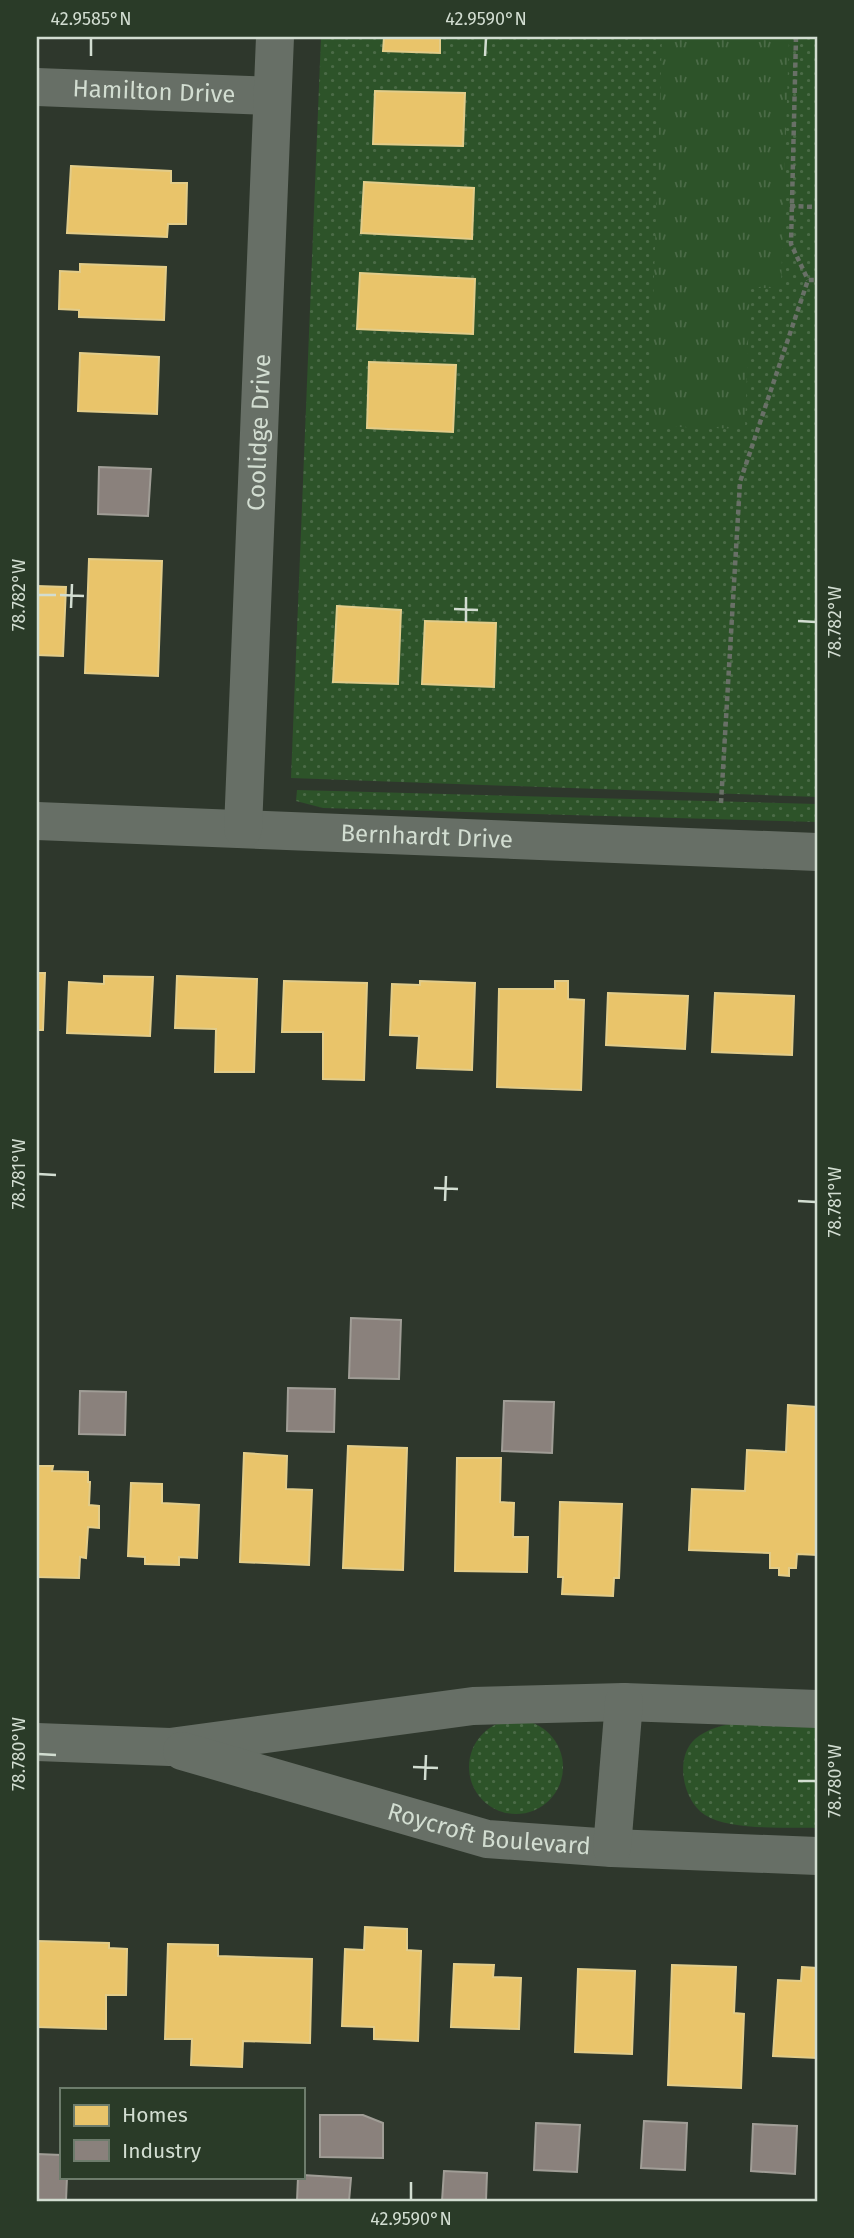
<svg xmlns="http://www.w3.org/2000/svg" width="854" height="2238" viewBox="0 0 854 2238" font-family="'Fira Sans',sans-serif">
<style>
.grass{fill:url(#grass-dots)}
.park{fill:url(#park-tufts)}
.homes{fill:#e9c46a;stroke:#e2cc89;stroke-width:2}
.industry{fill:#8a817c;stroke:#a09d96;stroke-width:2}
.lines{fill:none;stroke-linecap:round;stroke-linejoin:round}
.path{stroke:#697067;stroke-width:4.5;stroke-dasharray:5 3.5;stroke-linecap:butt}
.minor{stroke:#676f66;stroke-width:38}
.ticks{fill:none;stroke:#d2ddd1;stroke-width:2.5}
.labels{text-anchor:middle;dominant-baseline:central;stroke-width:7;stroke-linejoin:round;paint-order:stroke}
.street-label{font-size:24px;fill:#d2ddd1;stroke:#2a3b28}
.neatline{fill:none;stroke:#d2ddd1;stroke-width:2.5}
.ticks-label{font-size:18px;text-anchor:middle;fill:#d2ddd1}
</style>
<defs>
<pattern id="grass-dots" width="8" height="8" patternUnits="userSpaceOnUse" patternTransform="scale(1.75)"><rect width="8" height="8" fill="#2d5329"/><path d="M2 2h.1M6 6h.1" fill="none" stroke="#4b6b47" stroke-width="1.8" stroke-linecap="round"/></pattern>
<pattern id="park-tufts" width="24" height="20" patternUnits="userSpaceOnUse" patternTransform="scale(1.75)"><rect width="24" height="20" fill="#2d5329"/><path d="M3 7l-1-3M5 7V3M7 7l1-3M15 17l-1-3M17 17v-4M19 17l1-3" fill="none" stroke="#4b6b47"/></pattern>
</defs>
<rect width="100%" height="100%" fill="#2e372c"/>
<g class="grass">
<polygon points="321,37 817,37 817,797 291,778"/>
<polygon points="297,790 817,804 817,822 323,808 296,801"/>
<circle cx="516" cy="1767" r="47"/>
<path d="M 740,1722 L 817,1725 L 817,1828 C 787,1827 730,1831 705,1815 C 683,1801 674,1758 695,1739 C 708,1728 724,1725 740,1722 Z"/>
</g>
<polygon class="park" points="662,37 789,37 781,288 750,288 745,429 649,426"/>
<g class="homes">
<polygon points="384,37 440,37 440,53 383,51"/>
<polygon points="375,91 465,93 463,146 373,144"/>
<polygon points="71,166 171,171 171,183 187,183 186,224 168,224 167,237 67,233"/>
<polygon points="364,182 474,188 472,239 361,233"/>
<polygon points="80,264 166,267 164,320 79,317 79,310 59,309 60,271 80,272"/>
<polygon points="360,273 475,279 473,334 357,329"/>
<polygon points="80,353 159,357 157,414 78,411"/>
<polygon points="369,362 456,365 453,432 367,428"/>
<polygon points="89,559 162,561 158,676 85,673"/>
<polygon points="37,586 66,587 63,656 37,655"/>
<polygon points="337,606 401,610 398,684 333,682"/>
<polygon points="425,621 496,623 494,687 422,684"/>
<polygon points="37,973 45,973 43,1030 37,1030"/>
<polygon points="104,976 153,977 150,1036 67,1033 69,982 104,984"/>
<polygon points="177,976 257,979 254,1072 215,1072 216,1029 175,1028"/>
<polygon points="284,981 367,983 364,1080 323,1079 323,1032 282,1032"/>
<polygon points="420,981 475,983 472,1070 417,1068 419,1036 390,1035 392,984 420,985"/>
<polygon points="555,981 568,981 568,999 584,1000 581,1090 497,1087 499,989 555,989"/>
<polygon points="608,993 688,996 685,1049 606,1045"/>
<polygon points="715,993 794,996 792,1055 712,1052"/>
<polygon points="788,1405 817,1407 817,1555 797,1554 796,1568 789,1568 789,1576 779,1575 779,1568 770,1568 770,1553 689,1550 692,1489 745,1491 747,1450 786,1452"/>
<polygon points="348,1446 407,1448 403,1570 343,1568"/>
<polygon points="244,1453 287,1456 286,1489 312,1490 309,1565 240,1562"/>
<polygon points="457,1458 501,1458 500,1502 514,1503 513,1537 528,1537 527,1572 455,1571"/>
<polygon points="37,1466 53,1466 52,1471 88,1472 88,1482 90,1482 89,1505 99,1506 99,1528 88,1527 86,1558 80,1557 79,1578 37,1577"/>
<polygon points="131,1483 162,1484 162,1503 199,1505 197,1558 179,1557 179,1565 145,1564 145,1557 128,1556"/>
<polygon points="560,1502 622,1504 619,1578 614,1578 613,1596 562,1594 563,1577 558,1577"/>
<polygon points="365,1927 407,1929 407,1950 421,1951 418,2041 374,2039 374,2027 342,2026 345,1949 364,1950"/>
<polygon points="37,1941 109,1943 109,1948 127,1949 126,1995 106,1995 106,2029 37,2027"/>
<polygon points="168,1944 218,1945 218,1956 312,1959 310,2043 243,2041 242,2067 191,2065 192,2039 165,2039"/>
<polygon points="454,1964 494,1965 493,1977 521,1978 519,2029 451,2027"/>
<polygon points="672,1965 736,1967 734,2013 744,2014 741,2088 668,2085"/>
<polygon points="802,1967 817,1968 817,2058 773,2056 778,1980 801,1981"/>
<polygon points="578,1969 635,1971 632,2054 575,2052"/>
</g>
<g class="industry">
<polygon points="99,467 151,469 148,516 98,514"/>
<polygon points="351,1318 401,1320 399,1379 349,1378"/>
<polygon points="288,1388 335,1389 334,1432 287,1431"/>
<polygon points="80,1391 126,1392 125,1435 79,1434"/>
<polygon points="504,1401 554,1402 552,1453 502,1451"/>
<polygon points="320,2115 363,2115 383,2123 383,2158 320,2157"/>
<polygon points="644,2121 687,2123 685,2170 641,2168"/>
<polygon points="536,2123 580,2125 577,2172 534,2170"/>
<polygon points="753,2124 797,2126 795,2174 751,2171"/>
<polygon points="37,2154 61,2155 61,2177 67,2177 66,2201 37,2201"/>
<polygon points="444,2171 487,2173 486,2201 442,2201"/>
<polygon points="303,2175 351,2178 349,2201 297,2201 298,2177 303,2177"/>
</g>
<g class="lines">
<g class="path">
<polyline points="796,37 791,244 808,280"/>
<polyline points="790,206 817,207"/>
<polyline points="721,803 740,482 808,280 817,280"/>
</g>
<g class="minor">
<path id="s1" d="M 37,87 L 272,96"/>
<path id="s2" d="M 37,821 L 817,852"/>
<path id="s3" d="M 243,829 L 275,37"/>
<polyline points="37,1742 170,1747 473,1706 624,1702 817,1709"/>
<path id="s4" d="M 182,1751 L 487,1839 L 612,1848 L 817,1856"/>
<polyline points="612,1848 624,1702"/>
</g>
</g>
<path class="ticks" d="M 91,56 L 91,38M 485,56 L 486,38M 38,595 L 56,595M 60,595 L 84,596M 71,608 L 72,584M 454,609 L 478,610M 798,621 L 816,622M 466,622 L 466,597M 38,1174 L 56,1175M 434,1188 L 458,1189M 445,1201 L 446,1176M 798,1201 L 816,1202M 38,1754 L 56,1755M 413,1767 L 438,1768M 425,1780 L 426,1755M 798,1781 L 816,1781M 411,2200 L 411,2182"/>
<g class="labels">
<g class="street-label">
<text stroke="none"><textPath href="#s1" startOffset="117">Hamilton Drive</textPath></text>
<text stroke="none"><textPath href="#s3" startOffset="397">Coolidge Drive</textPath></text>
<text stroke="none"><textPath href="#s2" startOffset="390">Bernhardt Drive</textPath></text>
<text stroke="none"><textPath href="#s4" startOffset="318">Roycroft Boulevard</textPath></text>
</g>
</g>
<rect width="854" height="2238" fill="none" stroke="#2a3b28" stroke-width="77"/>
<rect x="60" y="2088" width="245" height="91" fill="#2a3b28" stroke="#6d7c6c" stroke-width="2"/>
<rect x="74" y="2105" width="35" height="21" fill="#e9c46a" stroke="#6d7c6c" stroke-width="2"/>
<text x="122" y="2122" font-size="21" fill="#d2ddd1">Homes</text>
<rect x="74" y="2140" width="35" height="21" fill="#8a817c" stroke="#6d7c6c" stroke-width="2"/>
<text x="122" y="2158" font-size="21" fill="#d2ddd1">Industry</text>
<rect x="38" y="38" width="778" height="2162" class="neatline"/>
<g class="ticks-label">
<text x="91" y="25">42.9585°N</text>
<text x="486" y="25">42.9590°N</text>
<text transform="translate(19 595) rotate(-90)" y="6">78.782°W</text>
<text transform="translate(835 622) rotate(-90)" y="6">78.782°W</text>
<text transform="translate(19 1174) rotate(-90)" y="6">78.781°W</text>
<text transform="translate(835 1202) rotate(-90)" y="6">78.781°W</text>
<text transform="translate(19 1754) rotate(-90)" y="6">78.780°W</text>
<text transform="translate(835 1781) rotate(-90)" y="6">78.780°W</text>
<text x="411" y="2225">42.9590°N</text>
</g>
</svg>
